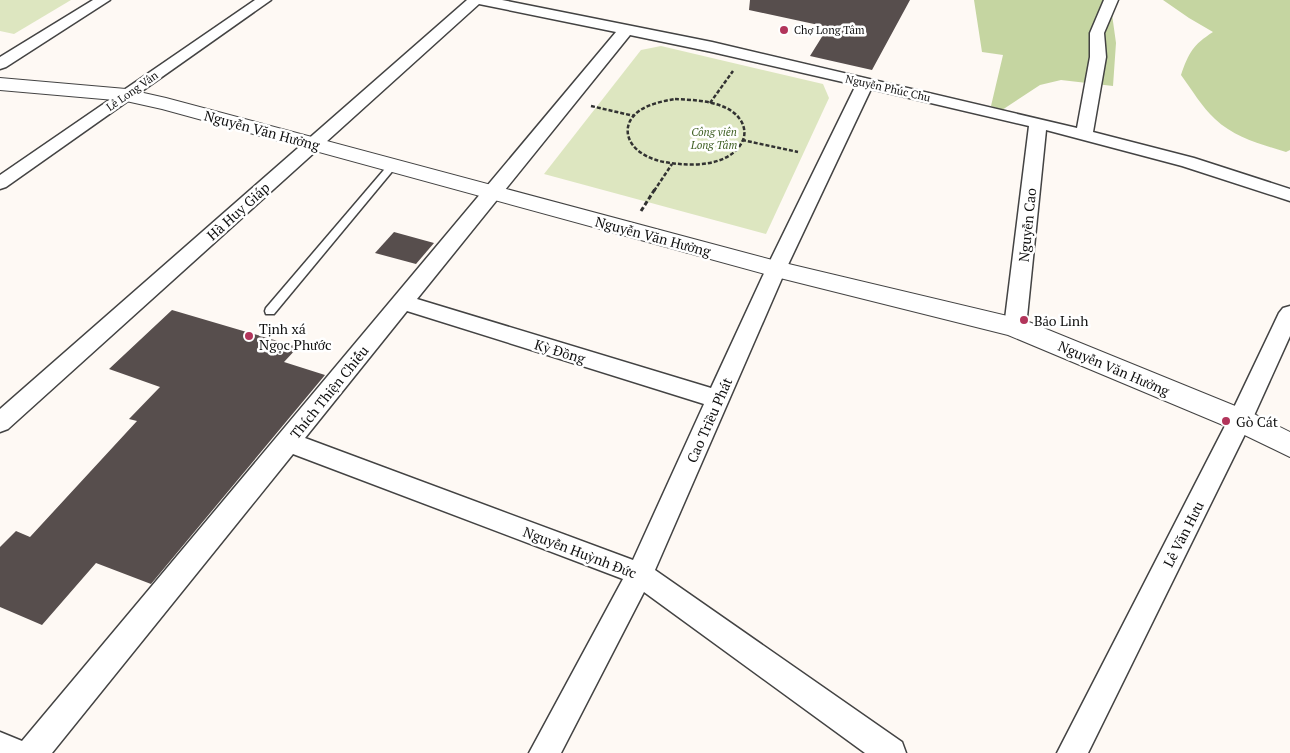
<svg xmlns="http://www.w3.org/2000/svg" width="1290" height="753" viewBox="0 0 1290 753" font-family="'PT Serif',serif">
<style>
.green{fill:#dde6c0}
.forest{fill:#c5d5a1}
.building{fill:#574e4d}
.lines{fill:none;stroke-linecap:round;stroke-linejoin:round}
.service-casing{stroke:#434343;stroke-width:3}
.minor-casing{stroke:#434343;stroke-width:3}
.tertiary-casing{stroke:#434343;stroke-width:2}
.path-far1{stroke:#323232;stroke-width:2.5;stroke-dasharray:4 2;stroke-linecap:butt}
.path{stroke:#323232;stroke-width:3;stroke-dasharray:4.5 2.5;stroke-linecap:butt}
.service{fill:#fff;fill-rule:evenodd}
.minor{fill:#fff;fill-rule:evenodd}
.tertiary{fill:#fff;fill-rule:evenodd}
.poi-dot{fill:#b2355b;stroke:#fff;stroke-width:2}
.labels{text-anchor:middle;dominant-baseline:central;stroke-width:5;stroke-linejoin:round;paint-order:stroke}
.far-poi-label{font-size:11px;fill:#101010;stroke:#fff;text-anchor:start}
.far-street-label{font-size:11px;fill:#101010;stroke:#fff}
.far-park-label{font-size:11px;font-style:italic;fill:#416126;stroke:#fff}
.street-label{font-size:14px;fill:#101010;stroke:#fff}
.poi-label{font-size:14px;fill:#101010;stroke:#fff;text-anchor:start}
</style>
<rect width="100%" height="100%" fill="#fef9f4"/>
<g class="green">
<polygon points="0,0 71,0 14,34 0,31"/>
<polygon points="661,46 823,84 829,98 766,234 544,174 641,50"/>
</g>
<g class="forest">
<polygon points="974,0 1110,0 1116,43 1113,86 1061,80 1040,85 1002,110 991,106 1003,55 982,52"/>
<path d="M 1163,0 L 1290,0 L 1290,150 L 1286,152 C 1261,144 1235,138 1215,119 C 1202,107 1192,90 1181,75 C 1189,52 1193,45 1213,32 L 1189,18 Z"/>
</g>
<g class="building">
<polygon points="750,0 910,0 872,70 810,56 828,27 749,10"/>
<polygon points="394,232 434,243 416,264 375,253"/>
<polygon points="172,310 298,347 284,362 325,375 151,584 96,563 42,625 0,607 0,547 16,531 30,537 137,421 129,419 160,387 109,369"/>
</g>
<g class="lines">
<defs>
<polygon id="service" points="392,163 395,164 395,168 274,314 266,314 265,311 266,308 389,164"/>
<g id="minor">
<polygon points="93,0 110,0 6,67 0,69 0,57"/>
<polygon points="255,0 271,0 6,187 0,189 0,175"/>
<path d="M 467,0 L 502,0 L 712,42 L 1077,128 L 1090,57 L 1090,33 L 1104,0 L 1118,0 L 1104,33 L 1106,57 L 1093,132 L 1194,158 L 1290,189 L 1290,201 L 1182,166 L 1046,130 L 1026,327 L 1023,332 L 1015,335 L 1007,332 L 1004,327 L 1029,126 L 871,89 L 786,269 L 655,570 L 902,742 L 906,753 L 865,753 L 644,592 L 561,753 L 529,753 L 623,579 L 293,454 L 52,753 L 0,753 L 0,732 L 22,741 L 616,32 L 479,4 L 8,429 L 0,432 L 0,409 ZM 630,35 L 712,52 L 856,85 L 766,269 L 711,388 L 417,299 ZM 407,311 L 704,404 L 633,560 L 305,438 Z"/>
<polygon points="1290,306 1290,336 1252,420 1088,753 1057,753 1228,420 1279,313 1283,308"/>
</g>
<polygon id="tertiary" points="0,78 126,89 166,98 776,261 1024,320 1250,412 1290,432 1290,457 1230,428 1008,335 776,277 162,109 126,101 0,90"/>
</defs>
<use href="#service" class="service-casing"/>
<use href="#minor" class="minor-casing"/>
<use href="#tertiary" class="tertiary-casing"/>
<g class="path-far1">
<path d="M 675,99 C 695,100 726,101 739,118 C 744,124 746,133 743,140 C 733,163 702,166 680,164 C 667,163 654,161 643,154 C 626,144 621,124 639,111 C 649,104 663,101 675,99 Z"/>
<polyline points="710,103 733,71"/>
<polyline points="591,106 634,116"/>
<polyline points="742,140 798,152"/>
<polyline points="654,191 672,164"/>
</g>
<polyline class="path" points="641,211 655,189"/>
<use href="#service" class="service"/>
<use href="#minor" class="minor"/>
<use href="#tertiary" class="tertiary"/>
</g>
<g class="poi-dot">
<circle cx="784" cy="30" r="5"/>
<circle cx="1024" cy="320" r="5"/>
<circle cx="249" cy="336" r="5"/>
<circle cx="1226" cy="421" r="5"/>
</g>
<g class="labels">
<g class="far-poi-label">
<text x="794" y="30">Chợ Long Tâm</text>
</g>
<g class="far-street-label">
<text transform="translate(888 88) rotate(13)">Nguyễn Phúc Chu</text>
<text transform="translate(132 91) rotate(-35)">Lê Long Vân</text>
</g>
<g class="far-park-label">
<text x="714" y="132">Công viên<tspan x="714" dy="13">Long Tâm</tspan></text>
</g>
<g class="street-label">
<text transform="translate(262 130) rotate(15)">Nguyễn Văn Hưởng</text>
<text transform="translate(238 211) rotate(-42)">Hà Huy Giáp</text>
<text transform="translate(1027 225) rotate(-84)">Nguyễn Cao</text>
<text transform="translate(653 236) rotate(15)">Nguyễn Văn Hưởng</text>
<text transform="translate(560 351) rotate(17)">Kỳ Đồng</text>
<text transform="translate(1114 368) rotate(23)">Nguyễn Văn Hưởng</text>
<text transform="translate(329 392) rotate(-51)">Thích Thiện Chiếu</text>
<text transform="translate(709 420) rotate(-66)">Cao Triều Phát</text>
<text transform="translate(1183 534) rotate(-63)">Lê Văn Hưu</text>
<text transform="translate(580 552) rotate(21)">Nguyễn Huỳnh Đức</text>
</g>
<g class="poi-label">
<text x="1034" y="320">Bảo Linh</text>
<text x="259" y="328">Tịnh xá<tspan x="259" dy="16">Ngọc Phước</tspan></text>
<text x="1236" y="421">Gò Cát</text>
</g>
</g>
</svg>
